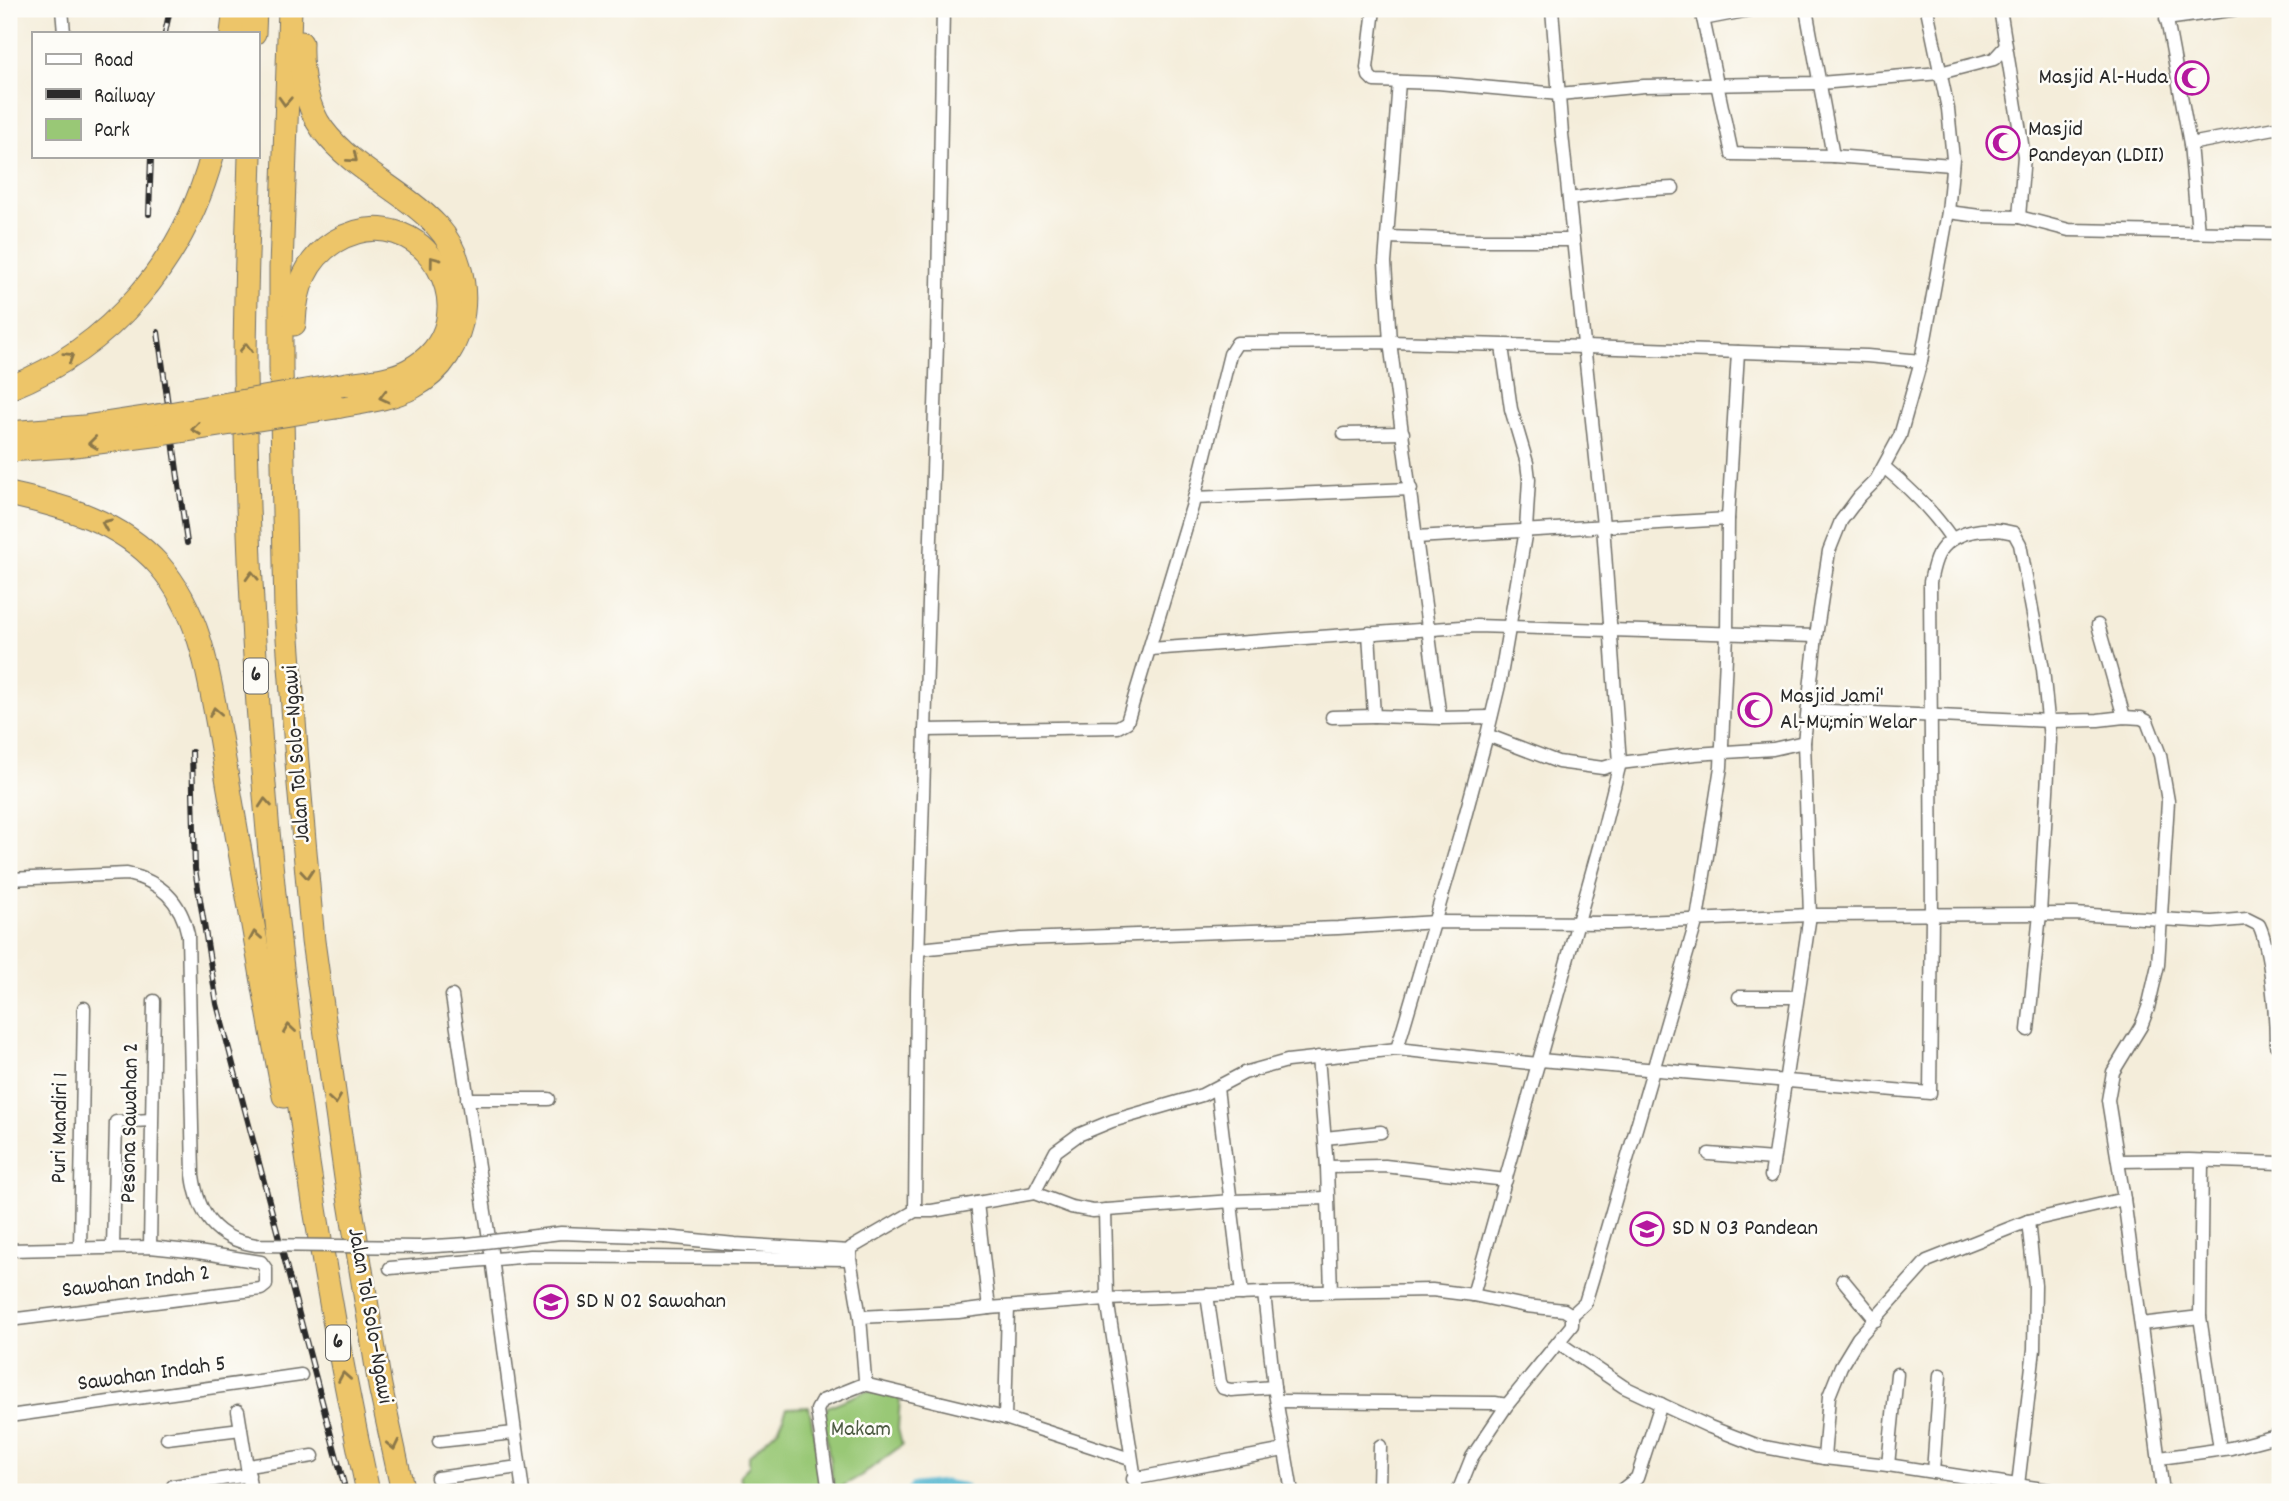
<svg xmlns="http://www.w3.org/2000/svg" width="2289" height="1501" viewBox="0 0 2289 1501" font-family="Dekko,sans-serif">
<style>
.green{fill:#99c876;stroke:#627a50;stroke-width:2}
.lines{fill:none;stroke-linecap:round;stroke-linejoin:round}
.river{stroke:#4fb4ce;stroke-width:19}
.street-casing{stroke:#716f68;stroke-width:15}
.highway-casing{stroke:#716f68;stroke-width:25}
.street{stroke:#fff;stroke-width:12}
.highway{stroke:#edc569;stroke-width:23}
.rail-casing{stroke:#2b2b2b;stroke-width:6}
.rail{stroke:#fdfcf7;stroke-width:3.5;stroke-dasharray:10;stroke-linecap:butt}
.street-bridge-casing{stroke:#716f68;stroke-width:15;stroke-linecap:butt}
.highway-bridge-casing{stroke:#716f68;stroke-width:25;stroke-linecap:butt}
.street-bridge{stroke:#fff;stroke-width:12}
.highway-bridge{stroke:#edc569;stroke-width:23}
.oneway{stroke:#8c784a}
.labels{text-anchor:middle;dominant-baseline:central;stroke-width:5;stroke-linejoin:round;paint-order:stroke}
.shield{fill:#fdfcf7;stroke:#6a6a68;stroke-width:2}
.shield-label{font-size:21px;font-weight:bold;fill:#2b2b2b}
.poi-label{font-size:23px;fill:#2b2b2b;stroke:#fdfcf7;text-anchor:start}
.street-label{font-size:23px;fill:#2b2b2b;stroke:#fdfcf7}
.park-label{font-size:23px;fill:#4c5a42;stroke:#fdfcf7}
</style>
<rect width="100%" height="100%" fill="#fdfcf7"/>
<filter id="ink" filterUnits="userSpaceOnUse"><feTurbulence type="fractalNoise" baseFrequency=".0143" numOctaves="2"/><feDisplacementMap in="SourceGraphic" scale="14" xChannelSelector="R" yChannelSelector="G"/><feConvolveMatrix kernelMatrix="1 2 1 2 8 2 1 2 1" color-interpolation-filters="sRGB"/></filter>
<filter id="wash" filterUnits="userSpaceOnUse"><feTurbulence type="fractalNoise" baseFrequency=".00686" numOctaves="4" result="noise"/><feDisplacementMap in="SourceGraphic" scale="28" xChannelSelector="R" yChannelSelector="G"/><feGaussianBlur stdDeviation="1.57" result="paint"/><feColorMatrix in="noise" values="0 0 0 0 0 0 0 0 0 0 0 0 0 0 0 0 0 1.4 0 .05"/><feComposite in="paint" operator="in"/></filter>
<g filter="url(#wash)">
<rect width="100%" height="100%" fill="#f4edda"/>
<g class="green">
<polygon points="866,1391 900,1398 898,1429 902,1445 862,1475 834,1491 824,1421 827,1407"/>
<polygon points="809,1407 822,1475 819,1482 821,1492 743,1492 740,1475 749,1466 749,1456 779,1428 787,1408"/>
</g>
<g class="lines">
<polyline class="river" points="916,1492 944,1489 961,1492"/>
</g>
</g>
<g filter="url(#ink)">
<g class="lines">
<defs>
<g id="street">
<polyline points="62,9 64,33"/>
<polyline points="1374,9 1367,68 1369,76 1374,81 1438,83 1559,94 1644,86 1820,83 1940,73 1994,59 2005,47"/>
<polyline points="1701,9 1732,154 1833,156 1952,165"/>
<polyline points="1806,9 1833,156"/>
<polyline points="2000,9 2024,156 2019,217"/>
<polyline points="2165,9 2190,144 2198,232"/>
<polyline points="1703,19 1755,9"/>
<polyline points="2166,19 2238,9"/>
<polyline points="1399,82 1385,263 1390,342 1438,703 1440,718 1491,717"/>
<polyline points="2190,144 2280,127"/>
<polyline points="1569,199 1633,190 1673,188"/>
<polyline points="1948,212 1980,216 2019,217 2069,230 2280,234"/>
<polyline points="1387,237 1476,240 1573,240"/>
<polyline points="1344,434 1403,433"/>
<path d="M 1884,467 C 1911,489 1932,510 1952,539"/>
<polyline points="1194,498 1411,489"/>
<polyline points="1416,537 1728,519"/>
<polyline points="2098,625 2124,717"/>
<polyline points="1369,633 1374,716 1440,718"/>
<polyline points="1150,649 1476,626 1816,636"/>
<polyline points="1808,710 2050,721 2098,720 2124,717 2141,718 2147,721 2160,755 2168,801 2158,965 2148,1008 2141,1026 2113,1072 2108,1100 2124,1199 2163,1492"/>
<polyline points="1332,717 1374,716"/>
<polyline points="925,730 1118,727 1127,722 1192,507 1230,354 1237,343 1390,342 1585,347 1867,356 1921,361 1948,212 1953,159 1948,109 1927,9"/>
<polyline points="1487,735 1558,762 1603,768 1620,763 1695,754 1773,749 1804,742"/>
<path d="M 9,879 L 127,874 C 160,881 181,901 188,935"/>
<path d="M 919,949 L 1021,939 L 1338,928 L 1436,922 L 1616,923 L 1810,915 L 2074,914 L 2212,922 L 2247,919 L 2259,925 C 2271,950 2276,1017 2276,1045"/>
<polyline points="452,996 492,1258 523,1492"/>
<polyline points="1739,997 1797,997"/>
<polyline points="1397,1049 1460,835 1487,735 1500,681 1526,530 1529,479 1527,463 1511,409 1502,346"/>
<polyline points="1318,1057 1327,1167 1331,1292"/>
<path d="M 1540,1060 L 1930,1093 L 1932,914 L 1930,582 C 1932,573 1934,562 1938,555 C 1952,529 1989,526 2014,533 L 2020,544 L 2043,669 L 2050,739 L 2040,914 L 2028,1030"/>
<polyline points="1217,1088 1242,1294"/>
<polyline points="467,1099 549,1099"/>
<polyline points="1325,1138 1381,1132"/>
<polyline points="1709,1154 1773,1159"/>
<polyline points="2119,1161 2189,1160 2280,1163"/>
<polyline points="2202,1161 2200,1317 2220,1449"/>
<polyline points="1327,1167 1385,1166 1506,1180"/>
<polyline points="1771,1176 1810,915 1804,742 1816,636 1829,551 1841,521 1859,497 1876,480 1900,436 1921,361"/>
<polyline points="1034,1193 1056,1151 1078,1135 1112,1121 1202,1095 1244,1073 1287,1061 1397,1049 1538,1064"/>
<polyline points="1327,1198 1232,1201 1093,1211 1071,1207 1034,1193 932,1211 915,1211 851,1248 850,1259 860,1317 958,1312 989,1308 1107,1299 1264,1293 1432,1290 1473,1295 1526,1306 1564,1310 1572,1315"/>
<polyline points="977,1203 989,1308"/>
<polyline points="1105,1210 1107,1299 1137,1492"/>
<polyline points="915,1211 917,991 937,343 943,9"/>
<polyline points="665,1237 735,1244 850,1251"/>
<polyline points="113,1247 116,1122 151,1120"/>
<polyline points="150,1247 154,1001"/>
<polyline points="80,1248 84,1008"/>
<polyline points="9,1250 150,1247 198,1252 261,1262 266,1269 266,1285 261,1289 9,1320"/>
<polyline points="390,1268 531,1256 850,1259"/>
<polyline points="1843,1280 1876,1320"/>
<polyline points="1264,1293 1274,1387 1292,1492"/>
<polyline points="1207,1295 1220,1382 1223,1388 1231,1390 1274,1387"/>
<polyline points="1473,1295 1599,847 1620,763 1603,525 1562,134 1552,9"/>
<polyline points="1572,1315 1585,1303 1592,1280 1697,919 1721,767 1727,634 1728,519 1738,352"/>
<polyline points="2141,1324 2200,1317"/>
<polyline points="1559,1343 1624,1387 1710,1427 1759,1446 1824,1458 1888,1465 2063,1492"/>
<polyline points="864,1384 1005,1418 1130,1459"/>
<polyline points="1277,1401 1495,1403 1507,1405"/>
<polyline points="238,1411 251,1492"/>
<polyline points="9,1416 301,1375"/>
<polyline points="1005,1418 1008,1307"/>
<polyline points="167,1438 241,1429"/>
<polyline points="439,1441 514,1433"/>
<polyline points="1380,1446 1379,1486 1380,1491 1387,1492"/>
<polyline points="1824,1458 1829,1396 1841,1366 1858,1338 1927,1261 2028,1221 2124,1199"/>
<polyline points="2160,1458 2231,1448 2280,1435"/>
<polyline points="1888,1465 1897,1374"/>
<polyline points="248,1466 313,1456"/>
<polyline points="1933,1472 1940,1375"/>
<polyline points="437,1478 519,1467"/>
<polyline points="1133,1479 1284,1450"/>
<polyline points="2018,1485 2034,1349 2035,1285 2028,1221"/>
<polyline points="173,1486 249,1475"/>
<polyline points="829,1492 817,1410 822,1401 864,1384 865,1379 860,1317"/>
<polyline points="1458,1492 1472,1457 1507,1405 1572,1325 1572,1315"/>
<polyline points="1619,1492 1637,1478 1661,1404"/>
</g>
<g id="highway">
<polyline points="290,9 281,268 281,367 286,611 297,762 313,941 346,1178 380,1386 403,1492"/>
<polyline points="232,33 235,9"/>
<polyline points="254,33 255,9"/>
<path d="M 301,43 C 300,72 306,107 323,130 C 353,170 403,190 437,226 C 479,273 472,356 413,387 C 390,399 362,402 336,407"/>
<path d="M 250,156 C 248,228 245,300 245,372 C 249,749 289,1124 368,1492"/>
<path d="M 294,324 C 295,292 305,260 334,242 C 423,188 498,322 409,370 C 391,380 368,381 347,384"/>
<path d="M 9,388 C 111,348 184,261 212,156"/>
<polyline points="9,433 84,427 157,416"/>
<polyline points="9,450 67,446 161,434"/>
<path d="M 9,494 C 64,506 120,521 159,565 C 201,613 209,676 220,737 C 226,773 233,810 239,846 C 254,930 268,1013 284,1096"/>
</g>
</defs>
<use href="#street" class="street-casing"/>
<use href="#highway" class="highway-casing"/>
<use href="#street" class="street"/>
<use href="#highway" class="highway"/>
<defs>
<g id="rail">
<polyline points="165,33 170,9"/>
<polyline points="149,214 151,156"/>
<polyline points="158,332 187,543"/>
<polyline points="192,752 195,869 217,1004 346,1492"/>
</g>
</defs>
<use href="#rail" class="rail-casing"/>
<use href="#rail" class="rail"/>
<defs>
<path id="street-bridge" d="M 188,935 L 193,1175 C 198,1214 215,1239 256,1245 L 419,1247 L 468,1244 L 561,1233 L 665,1237"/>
<g id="highway-bridge">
<polyline points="157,416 347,384"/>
<polyline points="161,434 336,407"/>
</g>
</defs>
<use href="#street-bridge" class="street-bridge-casing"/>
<use href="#highway-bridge" class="highway-bridge-casing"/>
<use href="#street-bridge" class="street-bridge"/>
<use href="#highway-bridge" class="highway-bridge"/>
</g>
<defs><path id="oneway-chevron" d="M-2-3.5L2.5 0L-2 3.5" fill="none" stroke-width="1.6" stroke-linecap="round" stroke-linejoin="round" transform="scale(1.75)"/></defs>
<g class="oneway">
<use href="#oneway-chevron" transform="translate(285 101) rotate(93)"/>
<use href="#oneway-chevron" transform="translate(353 158) rotate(40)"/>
<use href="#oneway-chevron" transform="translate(434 261) rotate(-127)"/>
<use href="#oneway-chevron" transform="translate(246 348) rotate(-89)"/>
<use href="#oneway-chevron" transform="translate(69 357) rotate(-32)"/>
<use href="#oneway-chevron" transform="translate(384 397) rotate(166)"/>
<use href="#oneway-chevron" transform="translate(196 429) rotate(172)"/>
<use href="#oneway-chevron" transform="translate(93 443) rotate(173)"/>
<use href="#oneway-chevron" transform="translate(106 524) rotate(-156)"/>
<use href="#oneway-chevron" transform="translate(252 576) rotate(-92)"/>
<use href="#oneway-chevron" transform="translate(215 712) rotate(-101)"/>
<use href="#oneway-chevron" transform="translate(265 803) rotate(-95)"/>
<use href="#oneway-chevron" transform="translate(307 874) rotate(85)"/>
<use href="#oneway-chevron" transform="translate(255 936) rotate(-100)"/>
<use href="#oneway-chevron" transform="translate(289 1029) rotate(-98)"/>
<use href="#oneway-chevron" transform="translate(335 1100) rotate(82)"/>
<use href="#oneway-chevron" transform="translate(344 1377) rotate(-100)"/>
<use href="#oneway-chevron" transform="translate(393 1445) rotate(78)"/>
</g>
</g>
<defs>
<symbol id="mosque-ring" viewBox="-11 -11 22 22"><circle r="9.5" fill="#fdfcf7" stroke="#b5179e" stroke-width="1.5"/><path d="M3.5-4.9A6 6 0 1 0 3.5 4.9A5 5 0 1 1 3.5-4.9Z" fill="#b5179e"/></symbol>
<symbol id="school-ring" viewBox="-11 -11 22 22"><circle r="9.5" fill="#fdfcf7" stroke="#b5179e" stroke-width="1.5"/><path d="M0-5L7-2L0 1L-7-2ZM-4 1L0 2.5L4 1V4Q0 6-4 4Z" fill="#b5179e"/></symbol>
</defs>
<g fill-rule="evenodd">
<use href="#mosque-ring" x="2173" y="59" width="38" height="38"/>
<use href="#mosque-ring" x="1984" y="124" width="38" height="38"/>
<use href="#mosque-ring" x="1736" y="691" width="38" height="38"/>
<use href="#school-ring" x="1628" y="1210" width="38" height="38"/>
<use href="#school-ring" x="532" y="1283" width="38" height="38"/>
</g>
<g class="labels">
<g class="shield">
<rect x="244" y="658.5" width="24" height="35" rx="5"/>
<rect x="326" y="1325.5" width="24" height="35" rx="5"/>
</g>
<g class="shield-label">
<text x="256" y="676">6</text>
<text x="338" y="1343">6</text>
</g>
<g class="poi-label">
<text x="2168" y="78" text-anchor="end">Masjid Al-Huda</text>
<text x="2028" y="130">Masjid<tspan x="2028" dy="26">Pandeyan (LDII)</tspan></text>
<text x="1780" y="697">Masjid Jami'<tspan x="1780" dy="26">Al-Mu;min Welar</tspan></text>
<text x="1672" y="1229">SD N 03 Pandean</text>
<text x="576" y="1302">SD N 02 Sawahan</text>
</g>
<g class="street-label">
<text transform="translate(298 754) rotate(-94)">Jalan Tol Solo–Ngawi</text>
<text transform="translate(131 1123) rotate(-89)">Pesona Sawahan 2</text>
<text transform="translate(61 1128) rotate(-89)">Puri Mandiri 1</text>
<text transform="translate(136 1283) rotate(-7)">Sawahan Indah 2</text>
<text transform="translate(369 1316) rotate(80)">Jalan Tol Solo–Ngawi</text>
<text transform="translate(152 1375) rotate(-8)">Sawahan Indah 5</text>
</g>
<g class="park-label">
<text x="861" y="1430">Makam</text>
</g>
</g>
<rect width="2289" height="1501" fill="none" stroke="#fdfcf7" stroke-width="35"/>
<rect x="32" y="32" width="228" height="126" fill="#fdfcf7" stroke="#a9a8a5" stroke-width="2"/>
<rect x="46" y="54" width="35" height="10" fill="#ffffff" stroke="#a9a8a5" stroke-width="2"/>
<text x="94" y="66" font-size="21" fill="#2b2b2b">Road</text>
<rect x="46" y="89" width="35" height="10" fill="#2b2b2b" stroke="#a9a8a5" stroke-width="2"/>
<text x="94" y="102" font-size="21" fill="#2b2b2b">Railway</text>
<rect x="46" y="119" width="35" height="21" fill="#99c876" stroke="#a9a8a5" stroke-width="2"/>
<text x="94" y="136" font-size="21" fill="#2b2b2b">Park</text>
</svg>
